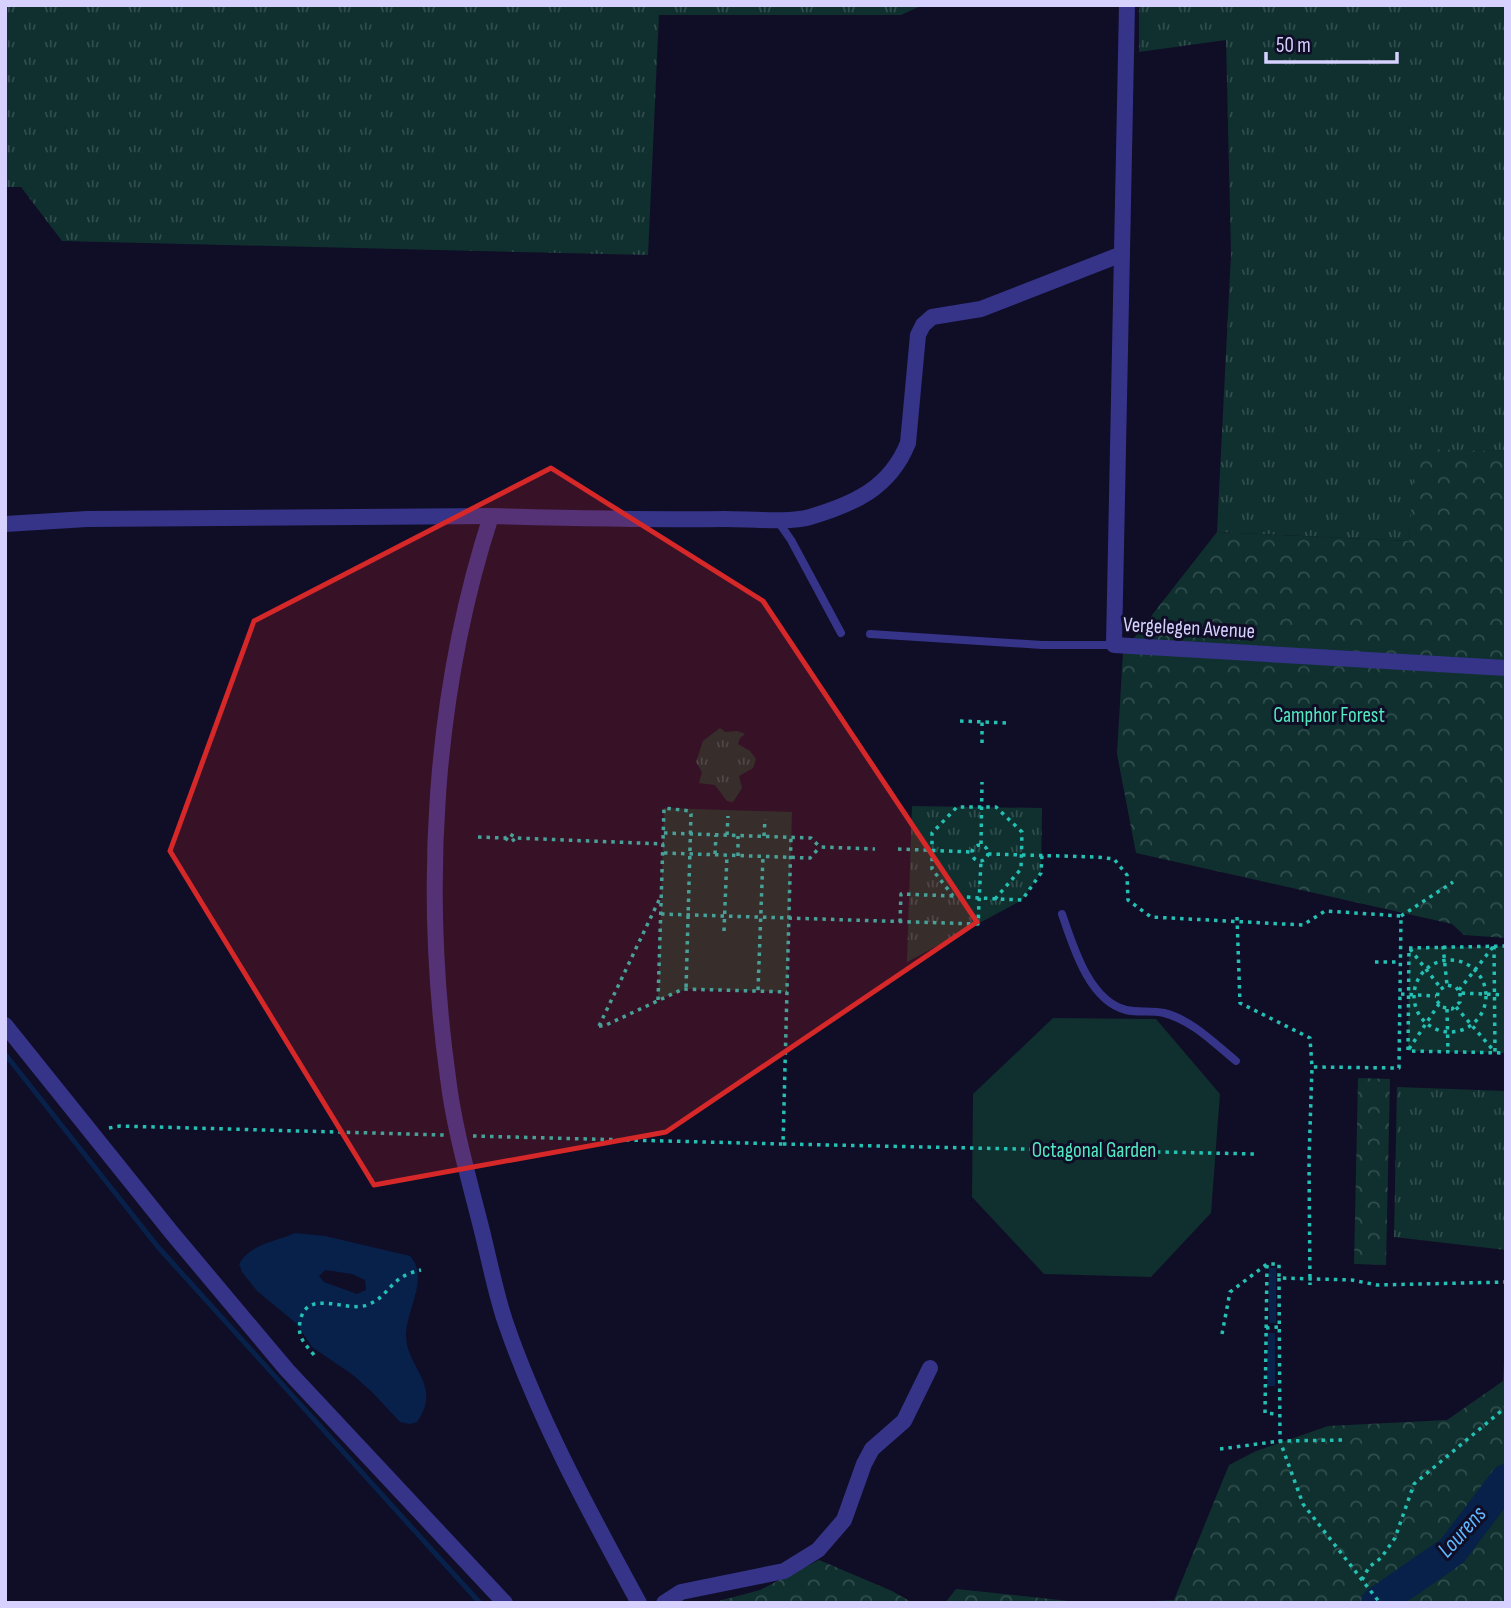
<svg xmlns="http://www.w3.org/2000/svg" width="1511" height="1608" viewBox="0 0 1511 1608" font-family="'Sofia Sans Condensed',sans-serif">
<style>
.grass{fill:url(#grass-tufts)}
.forest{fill:url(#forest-crowns)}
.garden{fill:#0f302e}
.water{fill:#07214a;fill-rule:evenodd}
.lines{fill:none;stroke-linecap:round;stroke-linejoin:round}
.stream{stroke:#07214a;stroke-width:5}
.river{stroke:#07214a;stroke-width:32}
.path{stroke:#24c0b4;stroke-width:3.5;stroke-dasharray:3.5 5;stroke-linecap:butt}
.service{stroke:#353489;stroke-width:8}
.minor{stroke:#353489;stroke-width:16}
.marked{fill:#d62828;fill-opacity:0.2;stroke:#d62828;stroke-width:5;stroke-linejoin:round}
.labels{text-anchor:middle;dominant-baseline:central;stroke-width:6;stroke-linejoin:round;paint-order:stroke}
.street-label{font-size:21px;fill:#d6d1ff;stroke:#100d26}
.park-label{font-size:21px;fill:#53eac1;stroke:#100d26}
.water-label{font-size:23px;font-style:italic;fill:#5fb8ff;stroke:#100d26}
</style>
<defs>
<pattern id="grass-tufts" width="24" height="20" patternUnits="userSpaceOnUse" patternTransform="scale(1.75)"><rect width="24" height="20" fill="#0f302e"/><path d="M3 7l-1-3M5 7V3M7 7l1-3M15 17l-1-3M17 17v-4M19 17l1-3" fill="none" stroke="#314d4d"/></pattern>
<pattern id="forest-crowns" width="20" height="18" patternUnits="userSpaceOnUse" patternTransform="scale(1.75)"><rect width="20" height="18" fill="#0f302e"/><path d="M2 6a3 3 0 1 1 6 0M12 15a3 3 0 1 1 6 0" fill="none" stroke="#314d4d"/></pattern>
</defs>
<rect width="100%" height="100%" fill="#100d26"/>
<g class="grass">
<polygon points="5,5 923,5 901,15 659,15 648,255 62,241 21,187 5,187"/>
<polygon points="1139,5 1506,5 1506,451 1416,450 1409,541 1217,532 1231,254 1226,40 1139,52"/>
<polygon points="720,728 725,732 737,731 745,734 740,738 738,744 750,751 756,759 753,768 739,776 742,788 733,802 727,801 715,785 699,783 702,772 696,762 703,741"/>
<polygon points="912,806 1042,808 1041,873 1022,900 907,962"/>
<polygon points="1397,1087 1506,1091 1506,1250 1394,1237"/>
</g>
<g class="forest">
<polygon points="1415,449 1506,451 1506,938 1464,935 1452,924 1136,853 1117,754 1123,652 1217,532 1409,541"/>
<polygon points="1358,1078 1390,1079 1386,1265 1354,1264"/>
<polygon points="1506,1321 1506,1603 1114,1603 1174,1600 1229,1465 1256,1451 1328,1426 1447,1420 1503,1381"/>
<polygon points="819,1560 892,1591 913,1603 711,1603 760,1590"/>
<polygon points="956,1589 957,1589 1087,1603 945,1603"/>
</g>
<g class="garden">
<polygon points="664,808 792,812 787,992 686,989 658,1000"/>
<polygon points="1506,946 1506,1053 1408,1051 1409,948"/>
<polygon points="1053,1018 1156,1019 1220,1094 1211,1213 1151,1277 1044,1274 972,1197 973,1094"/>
</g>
<g class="water">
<path d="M 295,1233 L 325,1236 L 410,1256 C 430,1277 406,1310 406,1335 C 406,1368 443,1384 417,1422 L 410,1424 L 400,1422 L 373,1393 L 353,1375 L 312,1347 L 297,1324 L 257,1291 L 242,1272 L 239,1264 C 250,1244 275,1242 295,1233 ZM 325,1270 L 352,1274 L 365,1280 L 366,1290 L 357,1294 L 324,1282 L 319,1276 Z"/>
<rect x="1269" y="1268" width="7" height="55"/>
<polygon points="1268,1333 1275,1333 1275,1386 1267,1386"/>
</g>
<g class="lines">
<polyline class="stream" points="5,1054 158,1247 480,1603"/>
<polyline class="river" points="1377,1603 1452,1551 1506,1480"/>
<g class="path">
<polyline points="960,721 1007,723"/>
<polyline points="982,743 982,722"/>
<polyline points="664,833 811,838 820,847 875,849"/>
<polyline points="727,835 728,816"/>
<polyline points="764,836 765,819"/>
<polyline points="478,837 505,838 510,834 516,838 664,844"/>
<polyline points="505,838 511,842 516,838"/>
<polyline points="981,844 982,782"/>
<circle cx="980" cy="853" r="8"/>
<polyline points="898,849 971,852"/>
<polyline points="664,853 810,858 820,847"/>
<polyline points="715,854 716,835"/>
<polyline points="988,854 1097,857 1114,859 1127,875 1128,900 1151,917 1303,925 1325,911 1401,916 1399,1068 1312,1067 1309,1160 1310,1285"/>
<polyline points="738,856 738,836"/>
<path d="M 995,899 L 1021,869 L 1022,832 L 996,807 L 957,807 L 932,833 L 932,869 L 953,896 C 976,898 999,899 1022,900 L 1041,873 L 1042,855"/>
<polyline points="661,914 978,924 981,861"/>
<polyline points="1401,916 1453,882"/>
<polyline points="1237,917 1240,1003 1310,1038 1312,1067"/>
<polyline points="900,922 901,894 953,896"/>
<polyline points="724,931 727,855"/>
<polyline points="1443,946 1447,985"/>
<polyline points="1494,946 1495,1052"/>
<polyline points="1506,946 1409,948 1408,1051 1506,1053"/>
<polyline points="1410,949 1440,987"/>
<circle cx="1450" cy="996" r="36"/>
<polyline points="1375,962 1400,962"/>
<polyline points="758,990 763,856"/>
<polyline points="1459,990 1493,947"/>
<polyline points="1460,993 1460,1002 1452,1009 1442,1007 1437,1001 1438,991 1447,985 1456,987 1460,993 1506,995"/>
<polyline points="1401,994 1436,996"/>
<polyline points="658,1000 664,808 690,811 691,814 686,989"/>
<polyline points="1456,1007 1494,1051"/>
<polyline points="1447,1009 1448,1052"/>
<polyline points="599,1026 604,1026 683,989 787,992"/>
<polyline points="599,1026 661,896"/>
<polyline points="1409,1049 1439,1004"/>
<polyline points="109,1128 120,1126 444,1135"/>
<polyline points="473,1136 783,1144 791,837"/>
<polyline points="783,1144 1256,1154"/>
<polyline points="1267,1265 1265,1413 1278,1414"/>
<polyline points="1279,1278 1280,1441 1303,1504 1380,1603"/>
<polyline points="1266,1328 1279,1327"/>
<polyline points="1222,1334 1230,1292 1267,1264 1279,1264 1279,1278 1352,1280 1377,1285 1506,1282"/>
<path d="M 314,1355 C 305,1344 297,1337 300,1322 C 306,1287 346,1313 367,1305 C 391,1296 388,1277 421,1270"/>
<polyline points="1220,1449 1280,1441 1344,1440"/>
<polyline points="1362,1580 1369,1567 1381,1558 1395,1538 1414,1484 1506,1407"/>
</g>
<g class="service">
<polyline points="777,520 791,540 841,633"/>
<polyline points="870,634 1042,645 1114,645"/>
<path d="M 1062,914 C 1073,946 1089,1001 1126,1010 C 1138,1013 1152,1010 1164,1013 C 1192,1020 1214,1043 1236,1061"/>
</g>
<g class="minor">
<polyline points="1127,5 1114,645 1506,668"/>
<polyline points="5,524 87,519 491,516"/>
<polyline points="5,1025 172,1233 287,1370 505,1603"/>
<path d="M 639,1603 C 589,1511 539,1420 505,1321 C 495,1291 489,1258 481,1227 C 469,1179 454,1128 448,1078 C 422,892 433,695 491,516 C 569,518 647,520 725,519 C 749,519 789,523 810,517 C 854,504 890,488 908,443 L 918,335 L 923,325 L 932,317 L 981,309 L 1122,254"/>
<polyline points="664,1603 681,1592 784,1571 818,1550 844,1520 864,1464 872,1449 904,1421 930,1368"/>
</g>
</g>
<path class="marked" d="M 551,468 L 763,601 L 977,922 L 666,1132 L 374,1185 L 170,851 L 254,621 Z"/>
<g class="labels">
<g class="street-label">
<text transform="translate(1189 628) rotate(3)">Vergelegen Avenue</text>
</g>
<g class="park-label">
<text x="1329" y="715">Camphor Forest</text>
<text x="1094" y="1150">Octagonal Garden</text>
</g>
<g class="water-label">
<text transform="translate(1462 1532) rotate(-48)">Lourens</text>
</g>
</g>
<rect width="1511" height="1608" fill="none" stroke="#d6d1ff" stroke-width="14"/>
<path d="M1266 52v10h131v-10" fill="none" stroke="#d6d1ff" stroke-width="3.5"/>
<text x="1276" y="52" font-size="21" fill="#d6d1ff" stroke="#100d26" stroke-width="5" paint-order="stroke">50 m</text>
</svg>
